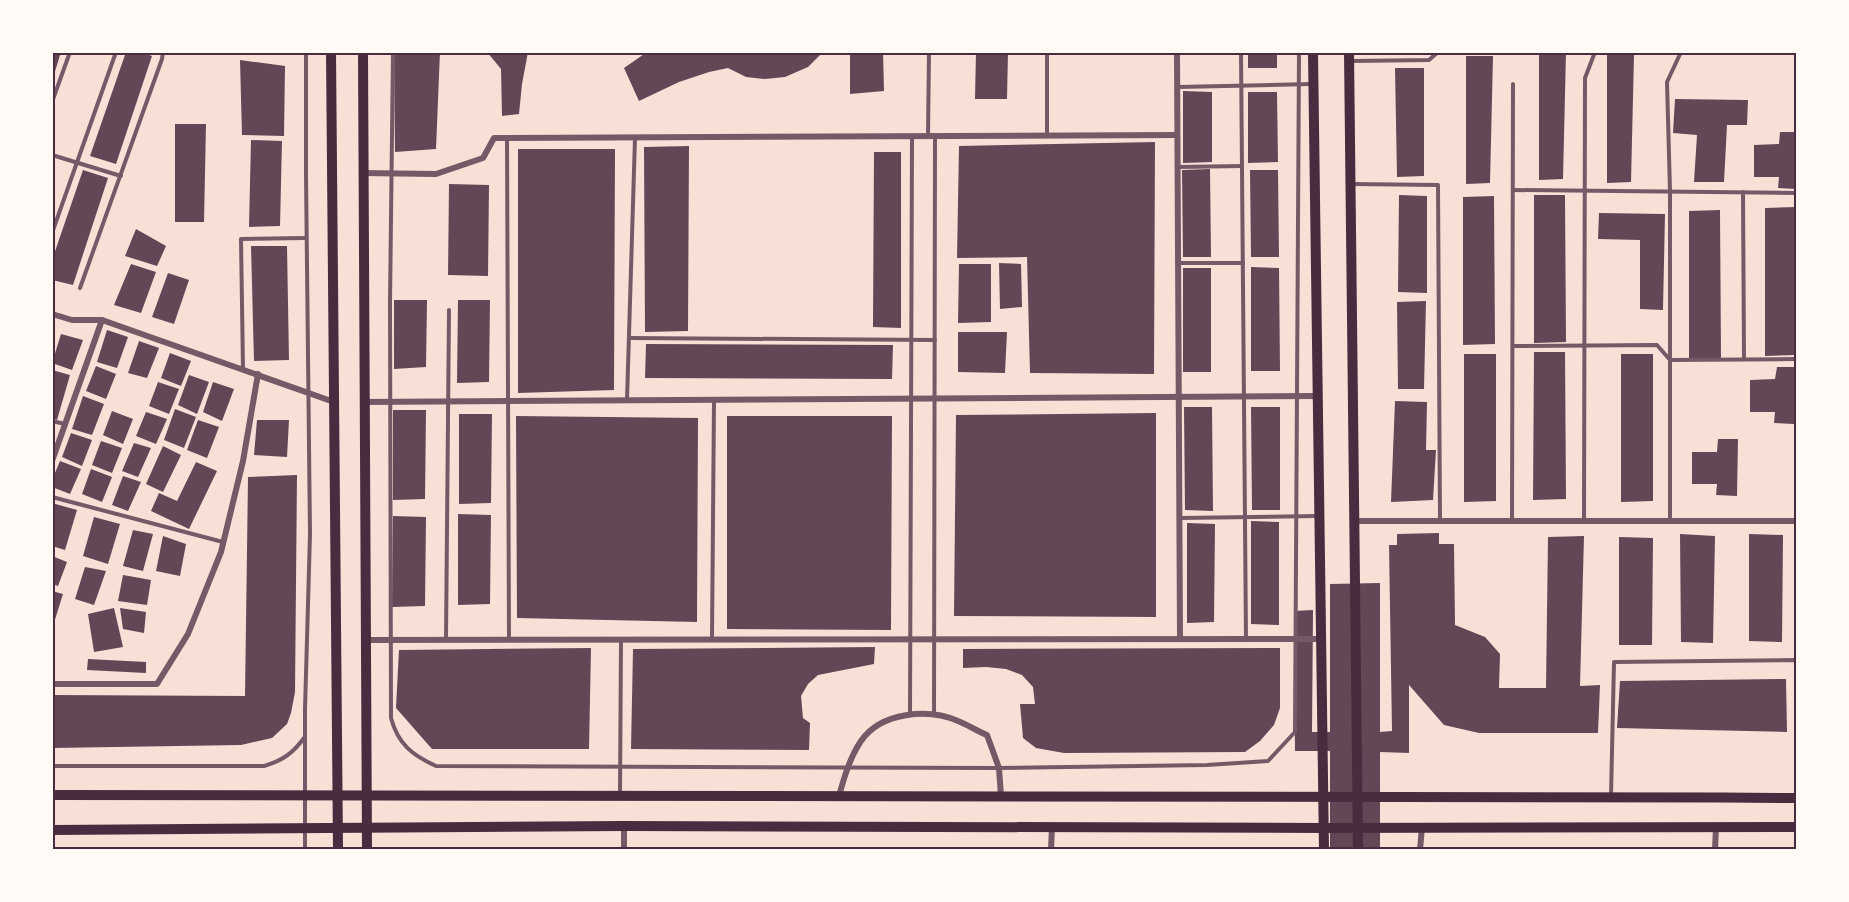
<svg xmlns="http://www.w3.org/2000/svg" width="1849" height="902" viewBox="0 0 1849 902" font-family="'PT Serif',serif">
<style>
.building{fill:#644757}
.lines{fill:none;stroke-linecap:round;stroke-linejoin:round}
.service{stroke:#755966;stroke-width:4}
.minor{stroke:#755966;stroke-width:6}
.secondary{stroke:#4a2c40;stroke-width:10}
.neatline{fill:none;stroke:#4a2c40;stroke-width:2}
</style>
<rect width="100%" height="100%" fill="#f7e1d7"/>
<g class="building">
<polygon points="52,52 61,52 53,78 52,78"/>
<polygon points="126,52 140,52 152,56 116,164 90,156"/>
<polygon points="394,52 440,52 436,149 395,152"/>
<polygon points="487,52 528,52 522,84 519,114 502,116 501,69"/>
<polygon points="647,52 823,52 808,67 785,77 765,79 746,77 728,68 709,72 679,82 639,101 624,68"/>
<polygon points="850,52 883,52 884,91 850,94"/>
<polygon points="976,52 1008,52 1007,99 975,99"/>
<rect x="1248" y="52" width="29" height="16"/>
<polygon points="1539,52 1566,52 1563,179 1539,180"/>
<polygon points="1607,55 1634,55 1631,182 1607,183"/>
<polygon points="1466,56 1493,56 1490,183 1466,184"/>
<polygon points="240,60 285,66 284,136 242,135"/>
<polygon points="1395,68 1424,68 1424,176 1397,177"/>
<polygon points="1183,91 1212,92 1212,162 1183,163"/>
<polygon points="1248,92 1277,92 1278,162 1248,163"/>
<polygon points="1675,99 1748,100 1747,125 1727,125 1724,182 1694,182 1697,135 1673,133"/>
<polygon points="175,124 206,124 204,222 175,222"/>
<polygon points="1780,132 1796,132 1796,189 1778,188 1779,177 1754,177 1754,145 1779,144"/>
<polygon points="251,140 282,141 280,226 249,227"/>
<polygon points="1155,142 1154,374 1030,373 1027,257 957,258 959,146"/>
<polygon points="689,146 688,331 645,332 644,147"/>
<polygon points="518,149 615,149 614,390 518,393"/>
<polygon points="874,152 901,152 901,328 873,327"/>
<polygon points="1210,169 1211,257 1183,257 1182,170"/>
<polygon points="83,170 108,178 73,285 52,280 52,260"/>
<polygon points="1250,170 1278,170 1279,257 1251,257"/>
<polygon points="449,184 489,185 488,276 448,275"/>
<polygon points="1399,195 1427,196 1427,293 1398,292"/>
<polygon points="1534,195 1565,195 1566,342 1534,343"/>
<polygon points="1494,196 1495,344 1463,345 1463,197"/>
<polygon points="1796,207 1796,355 1765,356 1765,208"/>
<polygon points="1720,210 1721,358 1689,359 1689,211"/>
<polygon points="1599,213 1665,214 1663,310 1640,309 1640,240 1598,239"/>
<polygon points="136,229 166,246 157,266 125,256"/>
<polygon points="251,246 287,246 289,360 254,361"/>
<polygon points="999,263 1021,264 1022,307 1000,309"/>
<polygon points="131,264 156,272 141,313 114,305"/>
<polygon points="959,264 991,264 991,322 958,323"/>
<polygon points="1251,267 1279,268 1280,371 1251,371"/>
<rect x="1183" y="268" width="28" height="104"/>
<polygon points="168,273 189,280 174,324 152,317"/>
<polygon points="394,300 427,300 426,367 394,369"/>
<polygon points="458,300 490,300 489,382 457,383"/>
<polygon points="1426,301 1424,389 1398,389 1397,302"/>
<polygon points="107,330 128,337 117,368 97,362"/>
<polygon points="958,332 1007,332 1005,373 958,372"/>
<polygon points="61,334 83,340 72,370 52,363"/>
<polygon points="139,341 159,348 147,378 128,373"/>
<polygon points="646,344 893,345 892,379 645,378"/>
<polygon points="1534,352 1565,352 1566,499 1533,500"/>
<polygon points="170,353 191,361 181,386 161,378"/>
<polygon points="1464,354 1496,354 1496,501 1464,502"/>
<polygon points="1621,354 1653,354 1653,501 1621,502"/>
<polygon points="96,366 116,374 106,399 86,391"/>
<polygon points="1777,367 1796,367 1795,424 1774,423 1775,412 1750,412 1750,380 1775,379"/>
<polygon points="52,370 70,375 57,420 52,418"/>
<polygon points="189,375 209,382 197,414 178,405"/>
<polygon points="158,382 179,389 169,414 149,406"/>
<polygon points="213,382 234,389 222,421 203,412"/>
<polygon points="83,396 104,404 92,435 72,429"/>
<polygon points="1395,401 1427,402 1426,450 1436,450 1433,500 1391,502"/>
<polygon points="1184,407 1212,407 1213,511 1185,510"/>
<polygon points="1251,407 1280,407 1280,510 1252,510"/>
<polygon points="175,409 196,417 184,448 164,440"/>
<polygon points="393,410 426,410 425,499 393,500"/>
<polygon points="112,411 133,419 123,444 103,435"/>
<polygon points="146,412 167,419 156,444 136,436"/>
<polygon points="1156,413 1156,617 954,616 956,415"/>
<polygon points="459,414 492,414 491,503 459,504"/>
<polygon points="516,416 698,418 697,622 517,618"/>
<polygon points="727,416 892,416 891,630 727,629"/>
<polygon points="198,420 219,427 207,458 187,450"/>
<polygon points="257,420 289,420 287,457 254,455"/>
<polygon points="71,433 92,440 82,466 62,457"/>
<polygon points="1718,439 1738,439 1737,496 1716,495 1717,484 1692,484 1692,452 1717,452"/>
<polygon points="101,441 122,448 112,473 92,465"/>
<polygon points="134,443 151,448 138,477 122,471"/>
<polygon points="163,446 181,455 163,492 146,484"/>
<polygon points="60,461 81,469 70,494 52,487 52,480"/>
<polygon points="196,462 217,471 189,529 151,511 159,493 177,501"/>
<polygon points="91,469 112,477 102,502 82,494"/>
<polygon points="297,475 295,692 291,713 287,724 272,738 241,745 52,748 52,695 245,696 248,477"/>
<polygon points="123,476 141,482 128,511 112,505"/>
<polygon points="52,503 77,510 65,550 52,546"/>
<polygon points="458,514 491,515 490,604 458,605"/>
<polygon points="393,516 426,517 425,606 392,607"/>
<polygon points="94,517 120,524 108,564 83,556"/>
<polygon points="1251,521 1279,522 1279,625 1251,624"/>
<polygon points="1187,523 1215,524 1214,622 1187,623"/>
<polygon points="133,530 153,534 143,571 123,566"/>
<polygon points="1439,533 1439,544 1454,544 1455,625 1485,637 1500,654 1499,688 1546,688 1548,537 1584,536 1580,686 1600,685 1598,733 1479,733 1444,725 1409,685 1409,753 1380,752 1380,850 1330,850 1330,751 1295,751 1294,611 1313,610 1312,732 1330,732 1330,584 1380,583 1380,732 1392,731 1389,545 1397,545 1397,534"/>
<polygon points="1680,534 1715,536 1713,643 1681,642"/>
<polygon points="1749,534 1783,535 1782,642 1749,641"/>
<polygon points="163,536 186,544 180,576 156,571"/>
<polygon points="1619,537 1653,538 1652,645 1619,645"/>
<polygon points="52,556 67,562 58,586 52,584"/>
<polygon points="85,567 106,571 94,605 75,599"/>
<polygon points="123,575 151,580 147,605 118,601"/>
<polygon points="52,591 63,594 53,626 52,626"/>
<polygon points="114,608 123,647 94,652 88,614"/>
<polygon points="120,608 146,612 144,633 123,629"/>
<polygon points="875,647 874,664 818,675 808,684 801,696 803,718 810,723 809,750 631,749 633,649"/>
<polygon points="591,648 589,749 432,749 396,708 399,650"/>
<polygon points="1280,648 1280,708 1274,725 1260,741 1245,752 1064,753 1036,748 1023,738 1020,704 1035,704 1033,687 1022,675 1006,669 986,667 963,668 963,649"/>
<polygon points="88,659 146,662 146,673 87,670"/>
<polygon points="1786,679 1787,732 1617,728 1620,681"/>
</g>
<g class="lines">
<g class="service">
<path d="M 393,52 L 390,302 L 391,718 C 398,744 412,755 436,766 L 999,768 L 1207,765 L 1268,761 L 1295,732 L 1299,52"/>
<polyline points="1047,52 1047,135"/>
<polyline points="1241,52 1246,639"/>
<polyline points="1352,61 1429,60 1438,52"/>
<polyline points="1178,87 1311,84"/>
<polyline points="52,102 70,52"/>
<polyline points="928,136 929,52"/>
<polyline points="507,138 509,639"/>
<polyline points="52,155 121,176"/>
<polyline points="1178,167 1242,166"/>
<polyline points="1351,184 1438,185 1440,521"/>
<polyline points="1513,190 1796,193"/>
<polyline points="1743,192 1744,359"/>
<polyline points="52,233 116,52"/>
<polyline points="1179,263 1243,263"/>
<polyline points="80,288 162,59 163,52"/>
<polyline points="629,338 935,340"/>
<polyline points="1513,346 1657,345 1670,360 1796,359"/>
<polyline points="243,369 241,239 306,238"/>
<polyline points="627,400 635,138"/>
<polyline points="52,421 65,424"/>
<polyline points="52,497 223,542"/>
<polyline points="1180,518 1316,516"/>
<polyline points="1512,521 1513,84"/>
<polyline points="1584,521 1585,78 1595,52"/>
<polyline points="1670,521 1670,191 1667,82 1681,52"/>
<polyline points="446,639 449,310"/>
<polyline points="712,639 714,401"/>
<polyline points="910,714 912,137"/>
<polyline points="934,715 935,136"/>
<path d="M 52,766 L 264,766 C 282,761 293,753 304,738"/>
<polyline points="620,794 621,640"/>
<polyline points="1611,796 1614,662 1796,660 1796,683"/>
<polyline points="305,850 305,709 310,534 306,175 306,52"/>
</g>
<g class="minor">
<polyline points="1177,52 1180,639"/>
<polyline points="363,173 436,174 483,158 494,138 1177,135"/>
<polyline points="52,314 72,320 102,320 334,402"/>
<polyline points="365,402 1318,396"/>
<polyline points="52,461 102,320"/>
<polyline points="1354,521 1796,521"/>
<polyline points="366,640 1322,639"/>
<polyline points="52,684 157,684 188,634 221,552 243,461 258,374"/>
<path d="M 839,796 C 844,778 850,757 861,741 C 881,712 928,708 958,721 C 968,725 977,731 987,735 L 999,768 L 1001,796"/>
<polyline points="624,826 624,850"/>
<polyline points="1051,850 1052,827"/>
<polyline points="1420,850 1422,827"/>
<polyline points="1715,850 1716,827"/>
</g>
<g class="secondary">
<polyline points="331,52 338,850"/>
<polyline points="363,52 367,850"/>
<polyline points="1313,52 1324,850"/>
<polyline points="1349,52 1358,850"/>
<path d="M 52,795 C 634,798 1215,794 1796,798"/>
<polyline points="52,830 624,826 1324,828 1796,827"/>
</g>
</g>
<rect width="1849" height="902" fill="none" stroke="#fffaf5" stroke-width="108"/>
<rect x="54" y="54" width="1741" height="794" class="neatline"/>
</svg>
